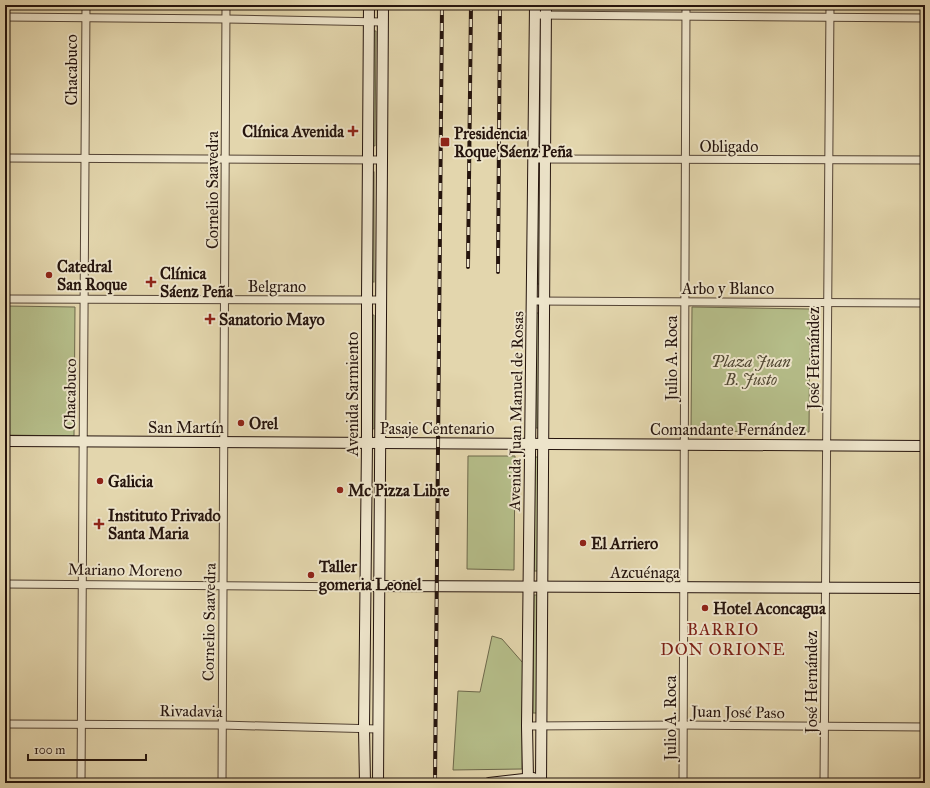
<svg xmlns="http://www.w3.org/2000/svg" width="930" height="788" viewBox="0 0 930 788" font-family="'IM FELL Great Primer',serif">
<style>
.green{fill:#b5bd89;stroke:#6d684b}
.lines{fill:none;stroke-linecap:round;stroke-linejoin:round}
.street-casing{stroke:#544435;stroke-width:9}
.secondary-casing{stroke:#25140d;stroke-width:12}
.street{stroke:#ede4ca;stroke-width:7}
.secondary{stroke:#ede4ca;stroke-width:10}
.rail-casing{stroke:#25140d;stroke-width:4}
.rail{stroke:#ede4ca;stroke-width:2.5;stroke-dasharray:8;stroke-linecap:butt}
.poi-dot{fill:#8f2418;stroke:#ede4ca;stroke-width:1.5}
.labels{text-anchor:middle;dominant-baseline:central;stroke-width:4;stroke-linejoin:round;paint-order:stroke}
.street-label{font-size:16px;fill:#25140d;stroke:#ede4ca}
.poi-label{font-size:16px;font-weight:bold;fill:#25140d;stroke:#ede4ca;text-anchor:start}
.park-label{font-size:16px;font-style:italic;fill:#504732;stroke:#ede4ca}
.neighbourhood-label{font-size:17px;letter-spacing:1px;fill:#7a1f14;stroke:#ede4ca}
</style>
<rect width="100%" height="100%" fill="#e3d6ad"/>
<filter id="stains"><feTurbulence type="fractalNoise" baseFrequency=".005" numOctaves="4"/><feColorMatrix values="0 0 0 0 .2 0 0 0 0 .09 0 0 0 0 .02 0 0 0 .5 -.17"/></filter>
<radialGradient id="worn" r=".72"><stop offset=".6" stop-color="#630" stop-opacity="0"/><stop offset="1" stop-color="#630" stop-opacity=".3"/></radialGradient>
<g class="green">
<polygon points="373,31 376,31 375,146 371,145"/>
<polygon points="538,169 542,169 540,284 537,284"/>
<rect x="371" y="172" width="3" height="110"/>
<polygon points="5,306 75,307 74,436 5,435"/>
<polygon points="692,307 810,309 809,432 691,431"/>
<polygon points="536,313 541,313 540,428 536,428"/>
<polygon points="370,315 374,315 374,429 370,428"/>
<polygon points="468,456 515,456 514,570 467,569"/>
<polygon points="535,457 539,457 538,571 534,571"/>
<polygon points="534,595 539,595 538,713 533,713"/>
<polygon points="492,636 502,639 523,663 522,769 453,770 458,691 480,692"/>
</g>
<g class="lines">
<defs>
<g id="street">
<polyline points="535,15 925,18"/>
<polyline points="5,17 226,19 383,22"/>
<polyline points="5,158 382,160"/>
<polyline points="533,159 925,160"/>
<polyline points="5,299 381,300"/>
<polyline points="532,301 925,303"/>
<polyline points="5,584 365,587"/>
<polyline points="5,724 221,725 378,729"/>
<polyline points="527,726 684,725 925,727"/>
<polyline points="81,783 86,5"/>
<polyline points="222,783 226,5"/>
<polyline points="683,783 686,5"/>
<polyline points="824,783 830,5"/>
</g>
<g id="secondary">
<polyline points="5,441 925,446"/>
<polyline points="373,586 925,588"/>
<polyline points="528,778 527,726 535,5"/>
<polyline points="365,783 364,728 367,443 367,300 369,5"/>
<polyline points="378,783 383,5"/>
<polyline points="489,783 533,778"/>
<polyline points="541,783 546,5"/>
</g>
</defs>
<use href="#street" class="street-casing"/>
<use href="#secondary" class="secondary-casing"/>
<use href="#street" class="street"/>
<use href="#secondary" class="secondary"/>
<defs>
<g id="rail">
<polyline points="468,267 471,5"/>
<polyline points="498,272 500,5"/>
<polyline points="435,783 442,5"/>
</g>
</defs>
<use href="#rail" class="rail-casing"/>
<use href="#rail" class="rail"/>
</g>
<g class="poi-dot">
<path d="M351 125h4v4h4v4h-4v4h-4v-4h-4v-4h4z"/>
<rect x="440" y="137" width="10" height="10" rx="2"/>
<circle cx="49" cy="275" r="4"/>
<path d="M149 276h4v4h4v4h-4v4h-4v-4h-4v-4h4z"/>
<path d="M208 313h4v4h4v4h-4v4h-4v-4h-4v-4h4z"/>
<circle cx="241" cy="423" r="4"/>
<circle cx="100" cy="481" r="4"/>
<circle cx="340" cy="490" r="4"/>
<path d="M97 518h4v4h4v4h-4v4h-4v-4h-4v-4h4z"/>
<circle cx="583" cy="543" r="4"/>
<circle cx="311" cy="575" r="4"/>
<circle cx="705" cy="608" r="4"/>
</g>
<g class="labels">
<g class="street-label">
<text transform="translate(71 70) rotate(-90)">Chacabuco</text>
<text x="729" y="146">Obligado</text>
<text transform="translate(212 190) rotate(-90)">Cornelio Saavedra</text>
<text x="277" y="286">Belgrano</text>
<text x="728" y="288">Arbo y Blanco</text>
<text transform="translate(671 358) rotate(-90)">Julio A. Roca</text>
<text transform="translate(813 358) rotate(-90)">José Hernández</text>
<text transform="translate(70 394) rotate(-89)">Chacabuco</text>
<text transform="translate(352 394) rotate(-90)">Avenida Sarmiento</text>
<text transform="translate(516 411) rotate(-89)">Avenida Juan Manuel de Rosas</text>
<text x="186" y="427">San Martín</text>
<text x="437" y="428">Pasaje Centenario</text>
<text x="728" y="429">Comandante Fernández</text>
<text transform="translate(125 570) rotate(1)">Mariano Moreno</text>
<text x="645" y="572">Azcuénaga</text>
<text transform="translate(209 622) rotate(-89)">Cornelio Saavedra</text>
<text transform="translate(811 682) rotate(-90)">José Hernández</text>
<text transform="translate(191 711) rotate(1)">Rivadavia</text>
<text transform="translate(738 712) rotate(1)">Juan José Paso</text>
<text transform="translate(670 718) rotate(-90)">Julio A. Roca</text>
</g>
<g class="poi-label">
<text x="344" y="131" text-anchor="end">Clínica Avenida</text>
<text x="454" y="133">Presidencia<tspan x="454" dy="18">Roque Sáenz Peña</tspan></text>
<text x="57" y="266">Catedral<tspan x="57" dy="18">San Roque</tspan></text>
<text x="160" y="273">Clínica<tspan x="160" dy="18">Sáenz Peña</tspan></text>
<text x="219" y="319">Sanatorio Mayo</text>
<text x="249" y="423">Orel</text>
<text x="108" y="481">Galicia</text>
<text x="348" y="490">Mc Pizza Libre</text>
<text x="108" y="515">Instituto Privado<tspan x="108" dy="18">Santa Maria</tspan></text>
<text x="591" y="543">El Arriero</text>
<text x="319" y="566">Taller<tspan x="319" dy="18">gomeria Leonel</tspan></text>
<text x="713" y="608">Hotel Aconcagua</text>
</g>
<g class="park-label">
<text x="751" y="361">Plaza Juan<tspan x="751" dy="18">B. Justo</tspan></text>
</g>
<g class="neighbourhood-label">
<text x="723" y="629">BARRIO<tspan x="723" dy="20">DON ORIONE</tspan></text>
</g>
</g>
<rect width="930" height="788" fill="none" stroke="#e3d6ad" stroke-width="20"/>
<rect x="6" y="6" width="918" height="776" fill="none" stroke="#25140d" stroke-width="2"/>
<rect x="10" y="10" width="910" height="768" fill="none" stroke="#25140d"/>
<path d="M28 754v6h118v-6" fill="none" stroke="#25140d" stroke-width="2"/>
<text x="34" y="754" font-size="12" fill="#25140d" stroke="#ede4ca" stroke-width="3" paint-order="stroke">100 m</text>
<rect width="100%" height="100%" filter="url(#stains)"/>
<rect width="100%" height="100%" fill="url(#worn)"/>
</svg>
